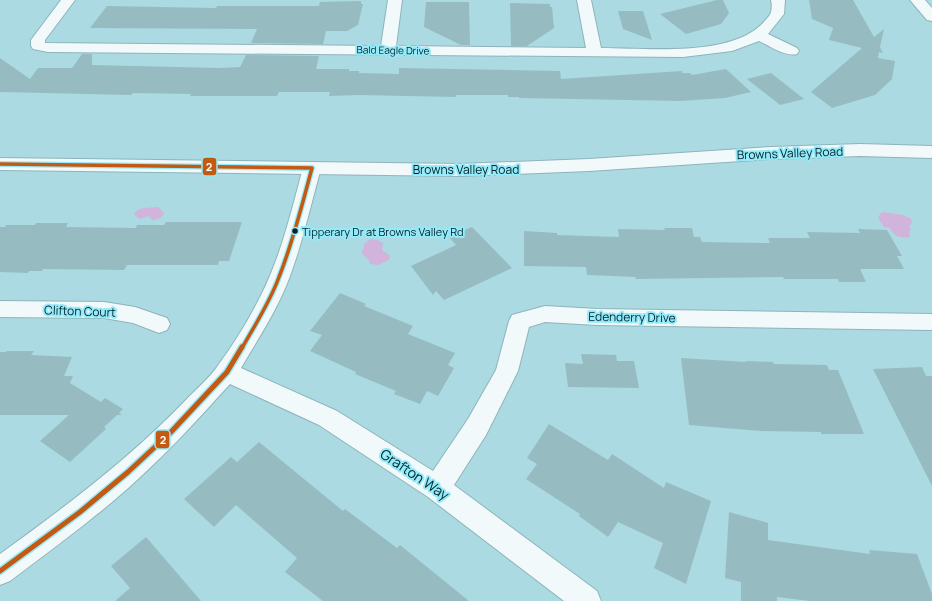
<svg xmlns="http://www.w3.org/2000/svg" width="932" height="601" viewBox="0 0 932 601" font-family="Manrope,sans-serif">
<style>
.water{fill:#d1b3dc}
.building{fill:#96bcc2}
.lines{fill:none;stroke-linecap:round;stroke-linejoin:round}
.street-casing{stroke:#8eb4ba;stroke-width:2}
.secondary-casing{stroke:#8eb4ba;stroke-width:2}
.street{fill:#f2f9fb;fill-rule:evenodd}
.secondary{fill:#f2f9fb;fill-rule:evenodd}
.bus-1-far1-casing{stroke:#94eaf9;stroke-width:6}
.bus-1-casing{stroke:#94eaf9;stroke-width:8}
.bus-1-far1{stroke:#c45911;stroke-width:3.5}
.bus-1{stroke:#c45911;stroke-width:5}
.bus-dot{fill:#002228;stroke:#94eaf9;stroke-width:1.5}
.labels{text-anchor:middle;dominant-baseline:central;stroke-width:4;stroke-linejoin:round;paint-order:stroke}
.far-street-label{font-size:10px;fill:#002228;stroke:#94eaf9}
.bus-label{font-size:11px;fill:#002228;stroke:#94eaf9;text-anchor:start}
.street-label{font-size:12px;fill:#002228;stroke:#94eaf9}
.near-street-label{font-size:14px;fill:#002228;stroke:#94eaf9}
.line-badge{stroke:#94eaf9;stroke-width:1.5}
.badge-label{font-size:11px;text-anchor:middle;font-weight:bold;fill:#fff}
</style>
<rect width="100%" height="100%" fill="#abdae2"/>
<g class="water">
<path d="M 158,207 L 164,213 C 163,217 156,221 152,220 L 149,216 L 139,219 L 134,214 C 139,206 150,208 158,207 Z"/>
<path d="M 883,212 L 903,215 L 911,219 L 912,223 L 909,226 L 911,229 L 909,231 L 910,237 C 902,239 893,236 890,228 L 884,227 L 878,218 L 880,214 Z"/>
<path d="M 371,239 L 377,240 L 383,243 L 382,250 L 390,256 L 389,260 L 378,265 L 370,264 L 369,260 L 362,254 C 362,250 365,248 364,244 Z"/>
</g>
<g class="building">
<polygon points="717,0 723,0 729,13 721,24 686,34 660,14"/>
<polygon points="809,0 853,0 874,37 884,29 880,47 883,53 879,52 878,58 895,61 892,79 875,95 832,108 811,92 862,48 829,40 833,28 812,19"/>
<polygon points="361,1 361,4 363,4 358,25 347,31 326,31 323,44 251,43 257,29 90,28 107,6 216,8 217,6 319,6 320,2"/>
<polygon points="426,2 469,2 470,45 461,45 424,27"/>
<polygon points="510,3 550,4 550,7 552,7 554,28 527,46 511,46"/>
<polygon points="618,11 643,11 652,40 623,29"/>
<polygon points="82,54 92,54 92,65 218,68 240,67 246,55 319,56 316,69 349,69 349,71 359,71 359,73 399,74 399,68 560,71 561,79 682,71 682,73 690,73 692,75 726,69 751,92 725,98 681,101 519,98 519,97 508,97 508,95 456,95 456,97 358,95 329,96 330,92 279,92 277,96 190,96 191,94 133,93 131,95 0,92 0,58 30,79 38,68 72,68"/>
<polygon points="771,73 804,99 780,105 747,79"/>
<polygon points="166,222 242,222 229,261 219,261 218,265 127,265 124,270 43,269 42,271 29,271 28,273 0,272 0,227 5,227 6,225 35,225 36,223 68,223 66,227 136,228 137,225 164,225"/>
<polygon points="472,227 512,268 444,300 436,291 433,295 411,266 456,245 449,237"/>
<polygon points="664,228 692,228 694,237 700,237 702,242 770,243 768,238 810,238 807,232 860,233 858,229 887,230 902,256 897,256 904,269 860,269 866,282 839,282 838,279 784,279 783,277 636,279 635,277 587,275 586,267 524,266 524,231 557,233 557,235 619,237 618,229 665,230"/>
<polygon points="340,293 366,304 364,306 413,326 408,334 455,353 448,365 454,368 438,396 427,391 420,404 394,394 396,391 355,374 356,372 310,351 322,335 310,331"/>
<polygon points="7,351 34,351 31,355 72,357 64,376 73,376 70,383 101,402 105,398 123,409 119,413 122,415 117,415 104,427 106,429 70,462 40,441 69,415 0,415 0,352 6,352"/>
<polygon points="581,354 616,355 617,361 634,361 639,388 568,387 565,363 583,364"/>
<polygon points="681,358 746,362 746,361 773,362 774,364 827,365 829,370 838,370 864,434 821,434 821,432 761,431 689,425"/>
<polygon points="922,367 926,376 932,376 932,486 873,369"/>
<polygon points="549,424 608,460 612,454 664,488 666,482 711,501 686,584 654,568 663,543 618,522 608,537 579,516 580,514 526,479 537,464 527,458"/>
<polygon points="259,442 343,511 345,509 397,548 400,545 469,601 323,601 285,572 297,558 236,505 214,527 184,499 231,457 237,462"/>
<polygon points="729,512 768,523 768,540 870,554 869,550 917,554 932,594 932,601 810,601 777,597 777,601 741,601 741,582 725,578"/>
<polygon points="146,537 201,601 115,601 130,588 111,566"/>
</g>
<g class="lines">
<defs>
<g id="street">
<path d="M 61,0 L 75,0 L 45,40 L 45,43 L 381,46 L 388,0 L 402,0 L 396,46 L 586,48 L 577,0 L 591,0 L 601,48 C 645,48 732,58 764,22 C 766,19 770,16 771,12 C 772,8 772,4 771,0 L 785,0 L 784,14 L 768,34 L 797,48 L 799,51 L 797,54 C 785,57 770,46 759,41 L 732,51 L 683,57 L 48,52 L 33,49 L 31,46 L 31,40 Z"/>
<path d="M 312,162 L 318,164 L 321,168 C 311,204 303,241 290,276 C 278,309 258,339 241,368 L 337,411 L 433,471 L 468,419 L 496,370 L 509,321 L 512,315 L 545,306 L 597,309 L 932,314 L 932,330 L 597,325 L 545,322 L 529,327 L 518,371 L 486,435 L 454,485 L 597,591 L 601,601 L 564,601 L 428,497 L 319,425 L 230,384 C 200,417 170,450 137,480 C 97,517 53,548 10,581 L 0,585 L 0,554 C 65,507 128,460 184,402 C 195,390 210,378 219,364 C 237,340 257,306 269,278 C 284,243 293,205 303,168 L 306,164 Z"/>
<polygon points="0,301 104,302 135,307 167,318 170,324 167,330 159,333 133,323 104,318 0,317"/>
</g>
<g id="secondary">
<polygon points="910,0 925,0 932,8 932,21 927,20"/>
<polygon points="860,144 932,146 932,158 860,156 771,159 589,171 460,176 0,170 0,158 460,164 589,159 771,147"/>
</g>
</defs>
<use href="#street" class="street-casing"/>
<use href="#secondary" class="secondary-casing"/>
<use href="#street" class="street"/>
<use href="#secondary" class="secondary"/>
<defs>
<path id="bus-1-far1" d="M 0,164 L 312,168 C 302,205 293,242 279,277 C 270,302 255,325 242,348"/>
<polyline id="bus-1" points="0,571 80,512 128,472 171,432 227,372 242,347"/>
</defs>
<use href="#bus-1-far1" class="bus-1-far1-casing"/>
<use href="#bus-1" class="bus-1-casing"/>
<use href="#bus-1-far1" class="bus-1-far1"/>
<use href="#bus-1" class="bus-1"/>
</g>
<circle class="bus-dot" cx="295" cy="231" r="3.5"/>
<g class="labels">
<g class="far-street-label">
<text transform="translate(393 50) rotate(1)">Bald Eagle Drive</text>
</g>
<g class="bus-label">
<text x="302" y="231">Tipperary Dr at Browns Valley Rd</text>
</g>
<g class="street-label">
<text transform="translate(790 153) rotate(-2)">Browns Valley Road</text>
<text x="466" y="169">Browns Valley Road</text>
<text transform="translate(80 311) rotate(2)">Clifton Court</text>
<text transform="translate(632 317) rotate(1)">Edenderry Drive</text>
</g>
<g class="near-street-label">
<text transform="translate(415 474) rotate(34)">Grafton Way</text>
</g>
</g>
<g class="line-badge">
<rect x="202" y="157" width="15" height="19" rx="4" fill="#c45911"/>
<rect x="155" y="430" width="15" height="19" rx="4" fill="#c45911"/>
</g>
<g class="badge-label">
<text x="209" y="171">2</text>
<text x="163" y="444">2</text>
</g>
</svg>
